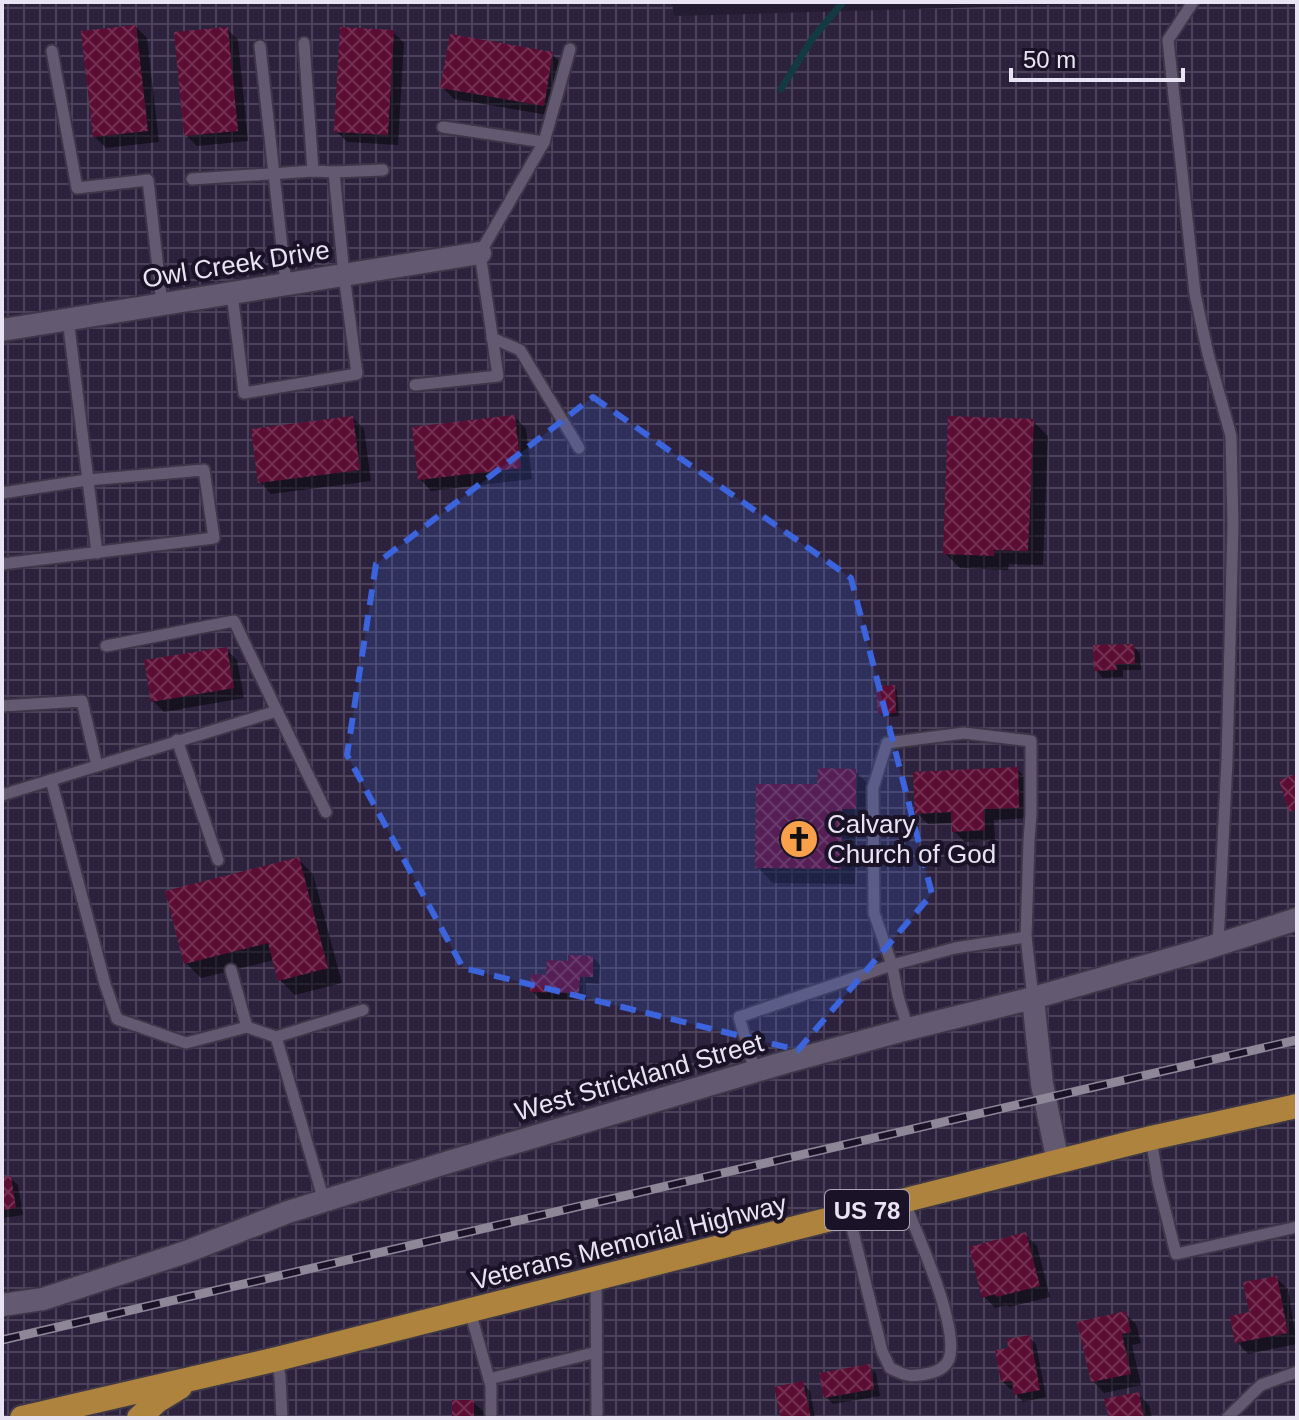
<svg xmlns="http://www.w3.org/2000/svg" width="1299" height="1420" viewBox="0 0 1299 1420" font-family="Arial,sans-serif">
<style>
.industrial{fill:url(#industrial-grid)}
.shadow{fill:#0007}
.lines{fill:none;stroke-linecap:round;stroke-linejoin:round}
.stream{stroke:#133a43;stroke-width:7}
.building{fill:url(#building-cross-hatch)}
.lane-casing{stroke:#3d3748;stroke-width:15}
.street-casing{stroke:#3d3748;stroke-width:26}
.primary-casing{stroke:#3d3748;stroke-width:28}
.lane{stroke:#635a72;stroke-width:11}
.street{stroke:#635a72;stroke-width:22}
.primary{stroke:#ae833e;stroke-width:24}
.rail-casing{stroke:#8d8798;stroke-width:9}
.rail{stroke:#1a1226;stroke-width:6;stroke-dasharray:18;stroke-linecap:butt}
.marked{fill:#3c64dc;fill-opacity:0.2;stroke:#3c64dc;stroke-width:6;stroke-dasharray:16 10;stroke-linejoin:round}
.labels{text-anchor:middle;dominant-baseline:central;stroke-width:8;stroke-linejoin:round;paint-order:stroke}
.shield{fill:#1a1226;stroke:#aba5b6;stroke-width:2}
.shield-label{font-size:24px;font-weight:bold;fill:#e9e4f3}
.street-label{font-size:26px;fill:#e9e4f3;stroke:#1a1226}
.poi-label{font-size:26px;fill:#e9e4f3;stroke:#1a1226;text-anchor:start}
</style>
<defs>
<pattern id="industrial-grid" width="8" height="8" patternUnits="userSpaceOnUse" patternTransform="scale(2)"><rect width="8" height="8" fill="#2c223d"/><path d="M0 4h8M4 0v8" fill="none" stroke="#4b425a"/></pattern>
<pattern id="building-cross-hatch" width="8" height="8" patternUnits="userSpaceOnUse" patternTransform="scale(2)"><rect width="8" height="8" fill="#5c0d33"/><path d="M0 0l8 8M0 8l8-8" fill="none" stroke="#733051"/></pattern>
</defs>
<rect width="100%" height="100%" fill="#241c30"/>
<polygon class="industrial" points="2,2 672,2 674,16 1154,2 1297,2 1297,1418 2,1418"/>
<g class="shadow">
<polygon points="136,27 147,38 159,142 106,148 95,137"/>
<polygon points="227,29 238,40 248,141 197,146 186,135"/>
<polygon points="393,32 404,43 398,145 347,142 336,131"/>
<polygon points="552,54 563,65 554,116 454,99 442,87"/>
<polygon points="515,417 526,429 532,479 431,491 420,479"/>
<polygon points="353,418 364,429 371,481 271,494 260,482"/>
<polygon points="1033,421 1048,436 1043,565 1009,564 1008,570 960,568 945,553"/>
<polygon points="1133,646 1140,653 1141,670 1123,670 1123,677 1103,678 1096,670"/>
<polygon points="226,649 237,660 244,698 164,712 153,701"/>
<polygon points="894,687 897,690 899,716 883,717 880,714"/>
<polygon points="1017,769 1028,780 1030,818 994,820 995,840 965,842 954,831 954,823 928,824 917,813"/>
<polygon points="855,771 870,786 870,823 856,823 855,884 773,883 757,867 819,786"/>
<polygon points="298,859 313,874 342,983 295,995 280,980 274,960 201,978 186,963"/>
<polygon points="593,958 600,965 599,984 586,983 586,1000 540,999 532,991 570,963"/>
<polygon points="10,1178 18,1185 23,1215 2,1218 2,1179"/>
<polygon points="1026,1235 1037,1246 1050,1297 1009,1307 1007,1305 995,1308 984,1296"/>
<polygon points="1276,1278 1288,1289 1297,1344 1248,1354 1237,1342 1251,1314"/>
<polygon points="1125,1313 1136,1324 1141,1343 1132,1345 1141,1385 1104,1393 1093,1381"/>
<polygon points="1029,1337 1036,1344 1046,1397 1023,1402 1016,1394 1015,1388 1010,1389 1003,1382 1011,1349"/>
<polygon points="869,1366 876,1373 880,1396 833,1404 826,1397"/>
<polygon points="802,1383 810,1391 815,1418 783,1418"/>
<polygon points="1138,1394 1149,1405 1152,1418 1111,1418"/>
<polygon points="473,1402 485,1413 485,1418 454,1418"/>
</g>
<g class="lines">
<polyline class="stream" points="781,89 812,39 843,2"/>
</g>
<g class="building">
<polygon points="136,25 148,131 93,137 81,31"/>
<polygon points="228,27 238,131 184,136 174,32"/>
<polygon points="340,27 394,30 388,135 334,132"/>
<polygon points="450,34 553,52 544,106 440,88"/>
<polygon points="515,415 521,468 418,480 412,427"/>
<polygon points="353,416 360,470 258,483 251,429"/>
<polygon points="948,416 1034,419 1028,551 994,550 994,556 943,554"/>
<polygon points="1134,644 1135,664 1116,664 1117,670 1094,671 1093,645"/>
<polygon points="227,647 234,688 151,702 144,660"/>
<polygon points="895,685 896,713 878,714 876,686"/>
<polygon points="1018,767 1019,808 984,809 985,830 952,832 951,812 915,814 913,772"/>
<polygon points="818,768 856,769 856,809 842,809 841,869 755,868 756,784 817,784"/>
<polygon points="1297,774 1297,809 1289,812 1279,780"/>
<polygon points="299,857 328,968 278,981 268,943 184,964 165,891"/>
<polygon points="568,955 593,956 593,977 580,977 579,993 530,992 531,974 546,975 547,960 568,961"/>
<polygon points="11,1176 16,1208 2,1210 2,1177"/>
<polygon points="1026,1232 1040,1286 996,1297 995,1294 982,1298 969,1247"/>
<polygon points="1277,1276 1288,1333 1235,1343 1230,1316 1249,1312 1243,1282"/>
<polygon points="1126,1311 1131,1332 1122,1334 1131,1374 1091,1382 1077,1322"/>
<polygon points="1030,1335 1040,1390 1014,1395 1012,1381 1001,1382 995,1350 1008,1348 1007,1339"/>
<polygon points="870,1364 874,1389 824,1398 819,1373"/>
<polygon points="803,1381 811,1418 781,1418 774,1387"/>
<polygon points="1139,1392 1144,1418 1109,1418 1104,1399"/>
<rect x="452" y="1400" width="22" height="18"/>
</g>
<g class="lines">
<defs>
<g id="lane">
<polyline points="1193,2 1168,40 1195,294 1208,354 1231,436 1233,525 1227,760 1218,945"/>
<polyline points="304,43 313,171"/>
<polyline points="260,46 286,284"/>
<polyline points="52,51 77,188 148,180 162,304"/>
<polyline points="544,142 570,49"/>
<polyline points="192,179 313,171 334,172"/>
<polyline points="232,293 244,393 357,374 344,275 334,172 383,170"/>
<polyline points="68,319 97,553"/>
<polyline points="492,338 520,350 579,448"/>
<polyline points="415,385 498,376 480,253 544,142 443,127"/>
<polyline points="2,493 87,480 204,470 214,538 2,564"/>
<polyline points="2,706 82,701 97,766"/>
<polyline points="277,711 326,812"/>
<polyline points="177,740 218,860"/>
<polyline points="51,780 277,711 234,621 106,646"/>
<polyline points="2,795 51,780 105,984 117,1019 186,1043 247,1027"/>
<polyline points="231,970 247,1027 276,1037 324,1201"/>
<polyline points="908,1029 898,996 892,965 874,913 873,788 887,743 964,733 1031,741 1031,814 1029,840 1026,937 1033,998"/>
<polyline points="276,1037 363,1010"/>
<polyline points="755,1071 739,1017 892,965 955,948 1026,937"/>
<polyline points="1151,1138 1158,1182 1176,1254 1297,1227"/>
<path d="M 849,1215 L 882,1351 L 890,1368 C 908,1377 911,1377 930,1373 C 938,1371 946,1367 949,1359 C 960,1328 917,1233 904,1201"/>
<polyline points="596,1279 597,1418"/>
<polyline points="470,1311 491,1386 491,1418"/>
<polyline points="277,1359 280,1377 282,1418"/>
<polyline points="489,1379 597,1352"/>
<polyline points="1227,1418 1261,1385 1297,1372"/>
</g>
<g id="street">
<polyline points="2,330 480,253"/>
<polyline points="1033,998 1042,1084 1058,1162"/>
<polyline points="2,1305 43,1299 186,1252 288,1212 452,1161 783,1063 908,1029 1033,998 1198,951 1297,919"/>
</g>
<g id="primary">
<polyline points="22,1418 277,1359 1151,1138 1297,1106"/>
<polyline points="139,1418 157,1401 180,1387"/>
</g>
</defs>
<use href="#lane" class="lane-casing"/>
<use href="#street" class="street-casing"/>
<use href="#primary" class="primary-casing"/>
<use href="#lane" class="lane"/>
<use href="#street" class="street"/>
<use href="#primary" class="primary"/>
<defs>
<polyline id="rail" points="2,1340 1297,1040"/>
</defs>
<use href="#rail" class="rail-casing"/>
<use href="#rail" class="rail"/>
</g>
<path class="marked" d="M 593,397 L 851,578 L 932,894 L 798,1050 L 463,968 L 347,755 L 376,564 Z"/>
<defs>
<symbol id="church-disc" viewBox="-11 -11 22 22"><circle r="9.5" fill="#f8a14a" stroke="#1a1226"/><path d="M-1.2-6h2.4v3.5h3.3v2.4h-3.3V6h-2.4V-.1h-3.3v-2.4h3.3Z" fill="#111"/></symbol>
</defs>
<g fill-rule="evenodd">
<use href="#church-disc" x="777" y="817" width="44" height="44"/>
</g>
<g class="labels">
<rect class="shield" x="825" y="1190" width="84" height="40" rx="6"/>
<g class="shield-label">
<text x="867" y="1210">US 78</text>
</g>
<g class="street-label">
<text transform="translate(236 264) rotate(-9)">Owl Creek Drive</text>
<text transform="translate(639 1077) rotate(-16)">West Strickland Street</text>
<text transform="translate(629 1242) rotate(-14)">Veterans Memorial Highway</text>
</g>
<g class="poi-label">
<text x="827" y="824">Calvary<tspan x="827" dy="30">Church of God</tspan></text>
</g>
</g>
<rect width="1299" height="1420" fill="none" stroke="#e9e4f3" stroke-width="8"/>
<path d="M1011 68v12h172v-12" fill="none" stroke="#e9e4f3" stroke-width="4"/>
<text x="1023" y="68" font-size="24" fill="#e9e4f3" stroke="#1a1226" stroke-width="6" paint-order="stroke">50 m</text>
</svg>
